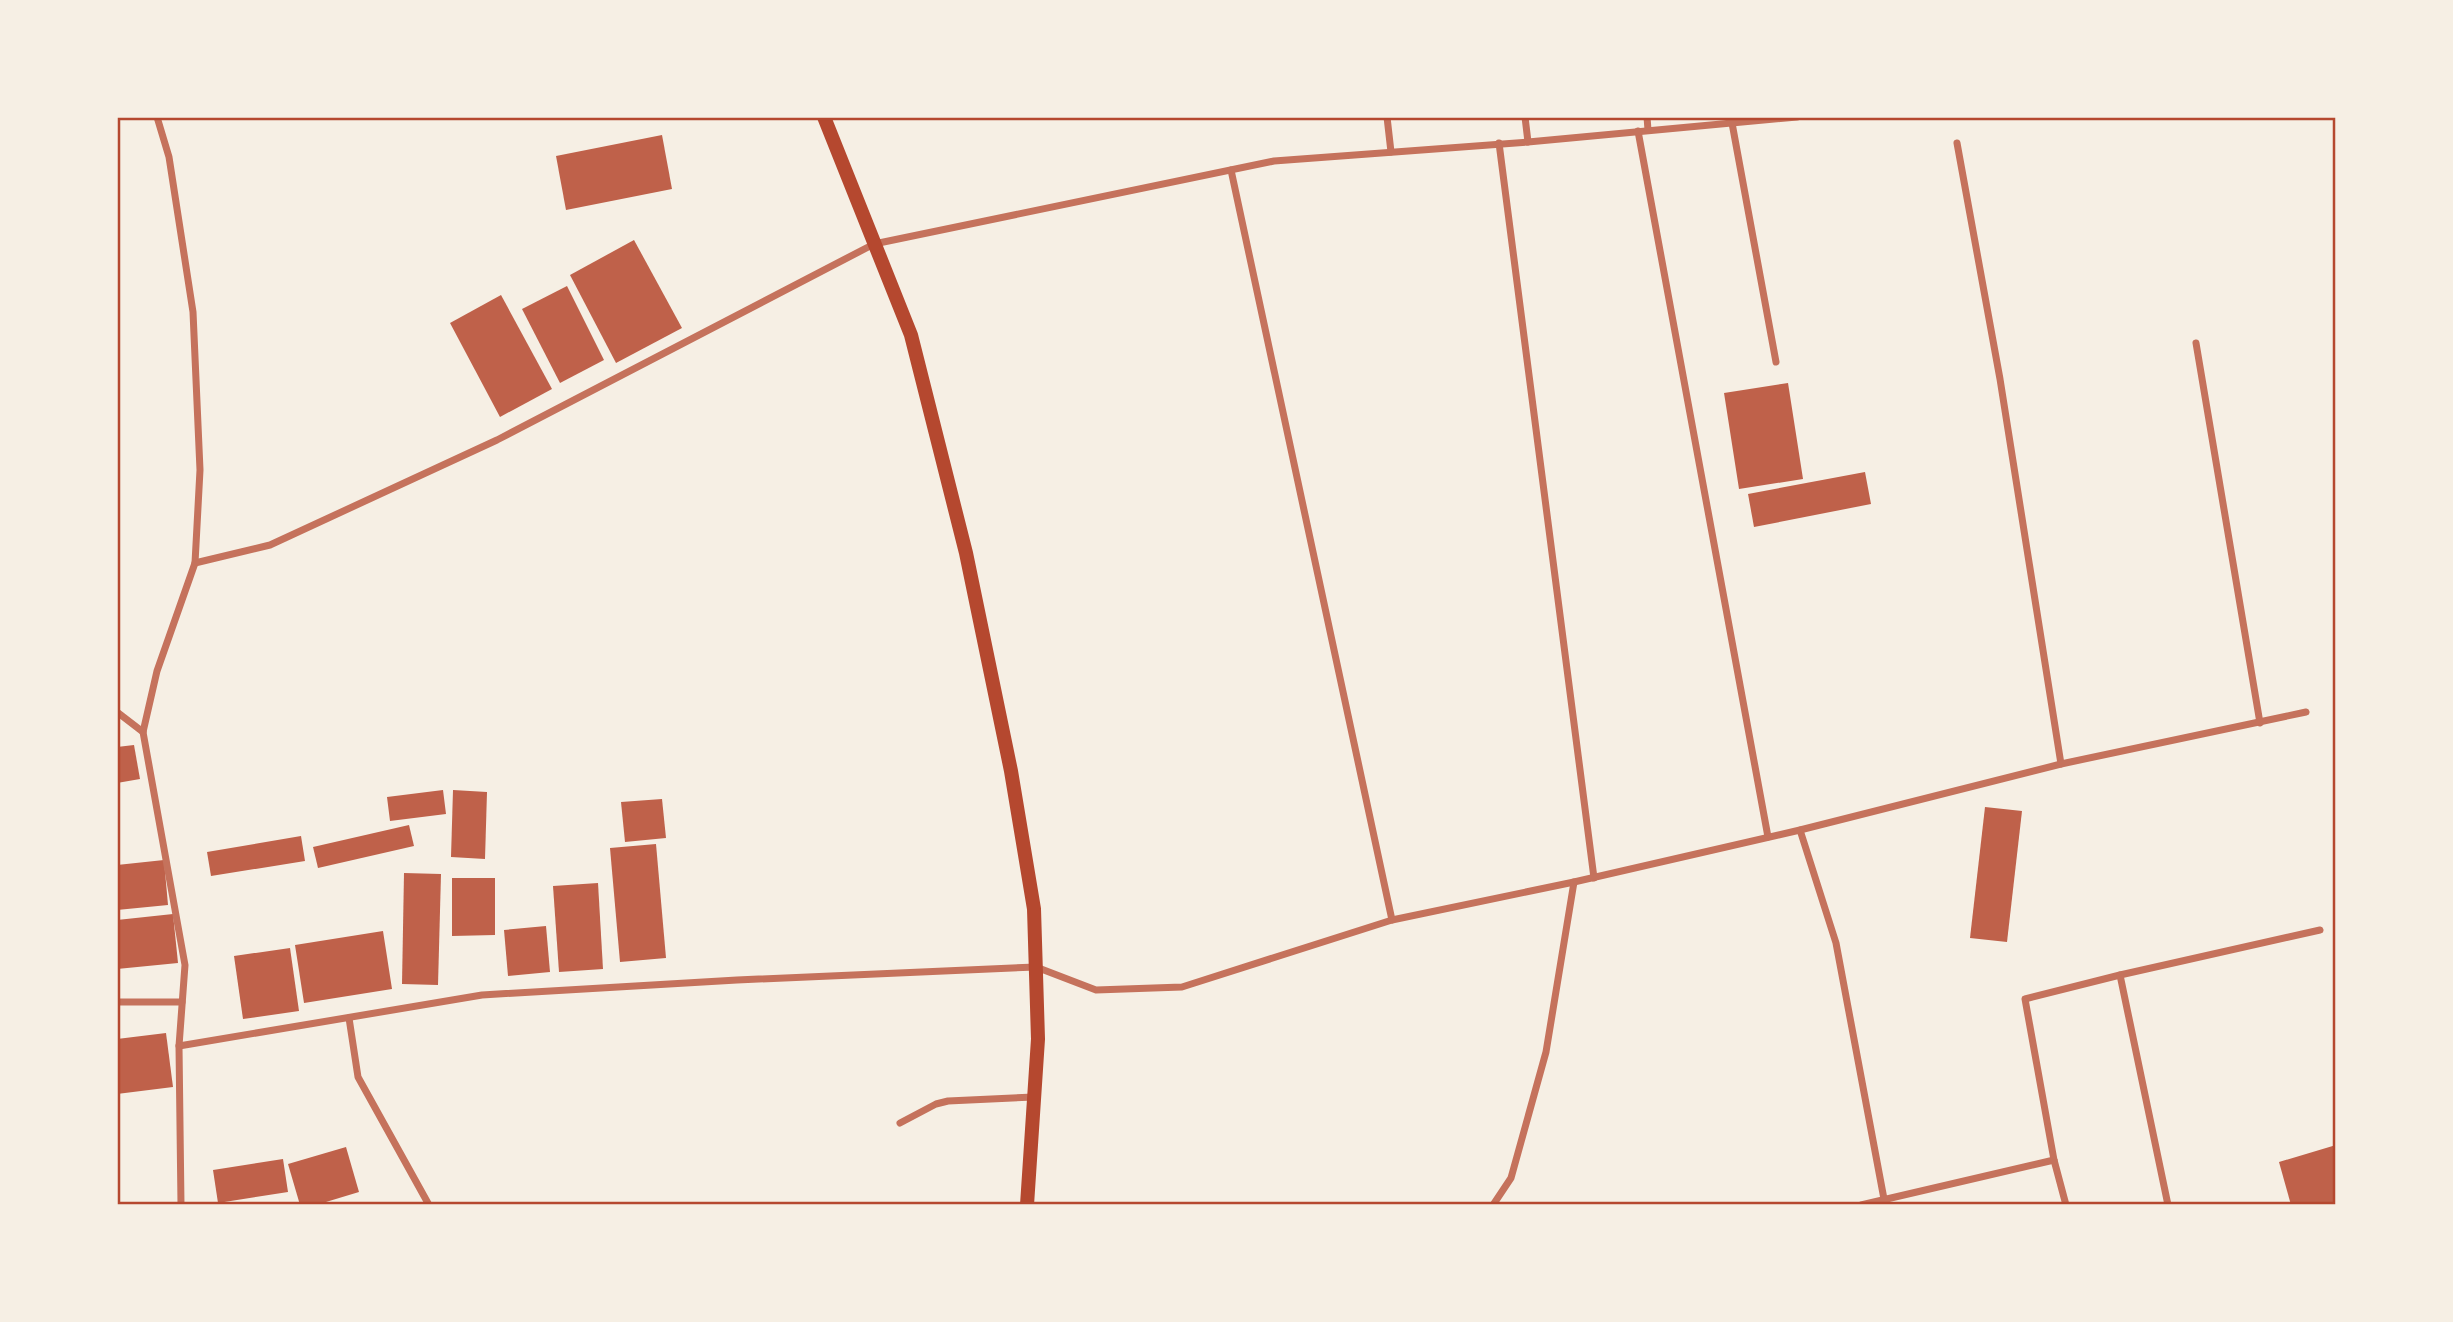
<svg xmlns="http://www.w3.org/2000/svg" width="2453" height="1322" viewBox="0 0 2453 1322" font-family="'Asap Condensed',sans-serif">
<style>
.building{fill:#bf614a}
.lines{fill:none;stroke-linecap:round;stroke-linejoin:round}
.minor{stroke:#c5725c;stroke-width:7}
.secondary{stroke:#b5482f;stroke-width:14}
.neatline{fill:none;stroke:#b5482f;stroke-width:2.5}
</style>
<rect width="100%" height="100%" fill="#f6efe4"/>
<g class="building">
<polygon points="662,135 672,189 566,210 556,156"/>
<polygon points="634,240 682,328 616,363 570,275"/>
<polygon points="567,286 604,360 560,383 522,309"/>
<polygon points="501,295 552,389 500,417 450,323"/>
<polygon points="1788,383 1803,479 1739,489 1724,393"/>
<polygon points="1865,472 1871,504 1754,527 1748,494"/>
<polygon points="134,745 140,779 117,783 117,747"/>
<polygon points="443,790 446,814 390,821 387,797"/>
<polygon points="453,790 487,792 485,859 451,857"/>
<polygon points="662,799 666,838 625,842 621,802"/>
<polygon points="1985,807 2022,811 2007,942 1970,938"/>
<polygon points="409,825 414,846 318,868 313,847"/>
<polygon points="301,836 305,861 211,876 207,852"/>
<polygon points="656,844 666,958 620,962 610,848"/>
<polygon points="164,860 168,905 117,910 117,865"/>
<polygon points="404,873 441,874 438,985 402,984"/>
<polygon points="452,878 495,878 495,935 452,936"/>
<polygon points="598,883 603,969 559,972 553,886"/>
<polygon points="173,914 178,963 117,969 117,920"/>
<polygon points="546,926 550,972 508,976 504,930"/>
<polygon points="383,931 392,989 304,1003 295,945"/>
<polygon points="290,948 299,1011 243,1019 234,956"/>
<polygon points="166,1033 173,1087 117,1094 117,1039"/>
<polygon points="2336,1145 2336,1205 2291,1205 2279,1162"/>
<polygon points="346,1147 359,1192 316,1205 300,1205 288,1164"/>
<polygon points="283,1159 288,1192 218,1203 213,1170"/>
</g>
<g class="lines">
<g class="minor">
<polyline points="157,117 169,157 193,312 200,470 195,563 157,671 143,732 185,965 179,1046 181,1205"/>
<polyline points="1387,117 1391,152"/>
<polyline points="1525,117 1528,142"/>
<polyline points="1647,117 1648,130"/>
<polyline points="1732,123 1776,362"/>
<polyline points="1638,131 1768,837"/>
<polyline points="1499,143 1594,878"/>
<polyline points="1957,143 2000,379 2061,764"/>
<polyline points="1231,170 1392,920"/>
<polyline points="2196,343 2260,723"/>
<polyline points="195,563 270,545 497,440 874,244 1274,161 1528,142 1797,117"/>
<polyline points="117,712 143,732"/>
<polyline points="1800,830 1836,943 1884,1199"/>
<polyline points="117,1002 182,1002"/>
<polyline points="349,1018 358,1077 429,1205"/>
<polyline points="179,1046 482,995 737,980 1036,967 1096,990 1182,987 1392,920 1574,882 1800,830 2061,764 2306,712"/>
<polyline points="900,1123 936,1104 948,1101 1034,1097"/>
<polyline points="1493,1205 1511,1178 1546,1052 1574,882"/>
<polyline points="1861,1205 2054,1160"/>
<polyline points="2066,1205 2054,1160 2025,999 2120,975"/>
<polyline points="2168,1205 2120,975 2320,930"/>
</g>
<polyline class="secondary" points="824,117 911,335 966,553 1011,771 1034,909 1038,1039 1027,1205"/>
</g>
<rect width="2453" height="1322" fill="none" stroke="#f6efe4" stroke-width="238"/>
<rect x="119" y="119" width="2215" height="1084" class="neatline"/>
</svg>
